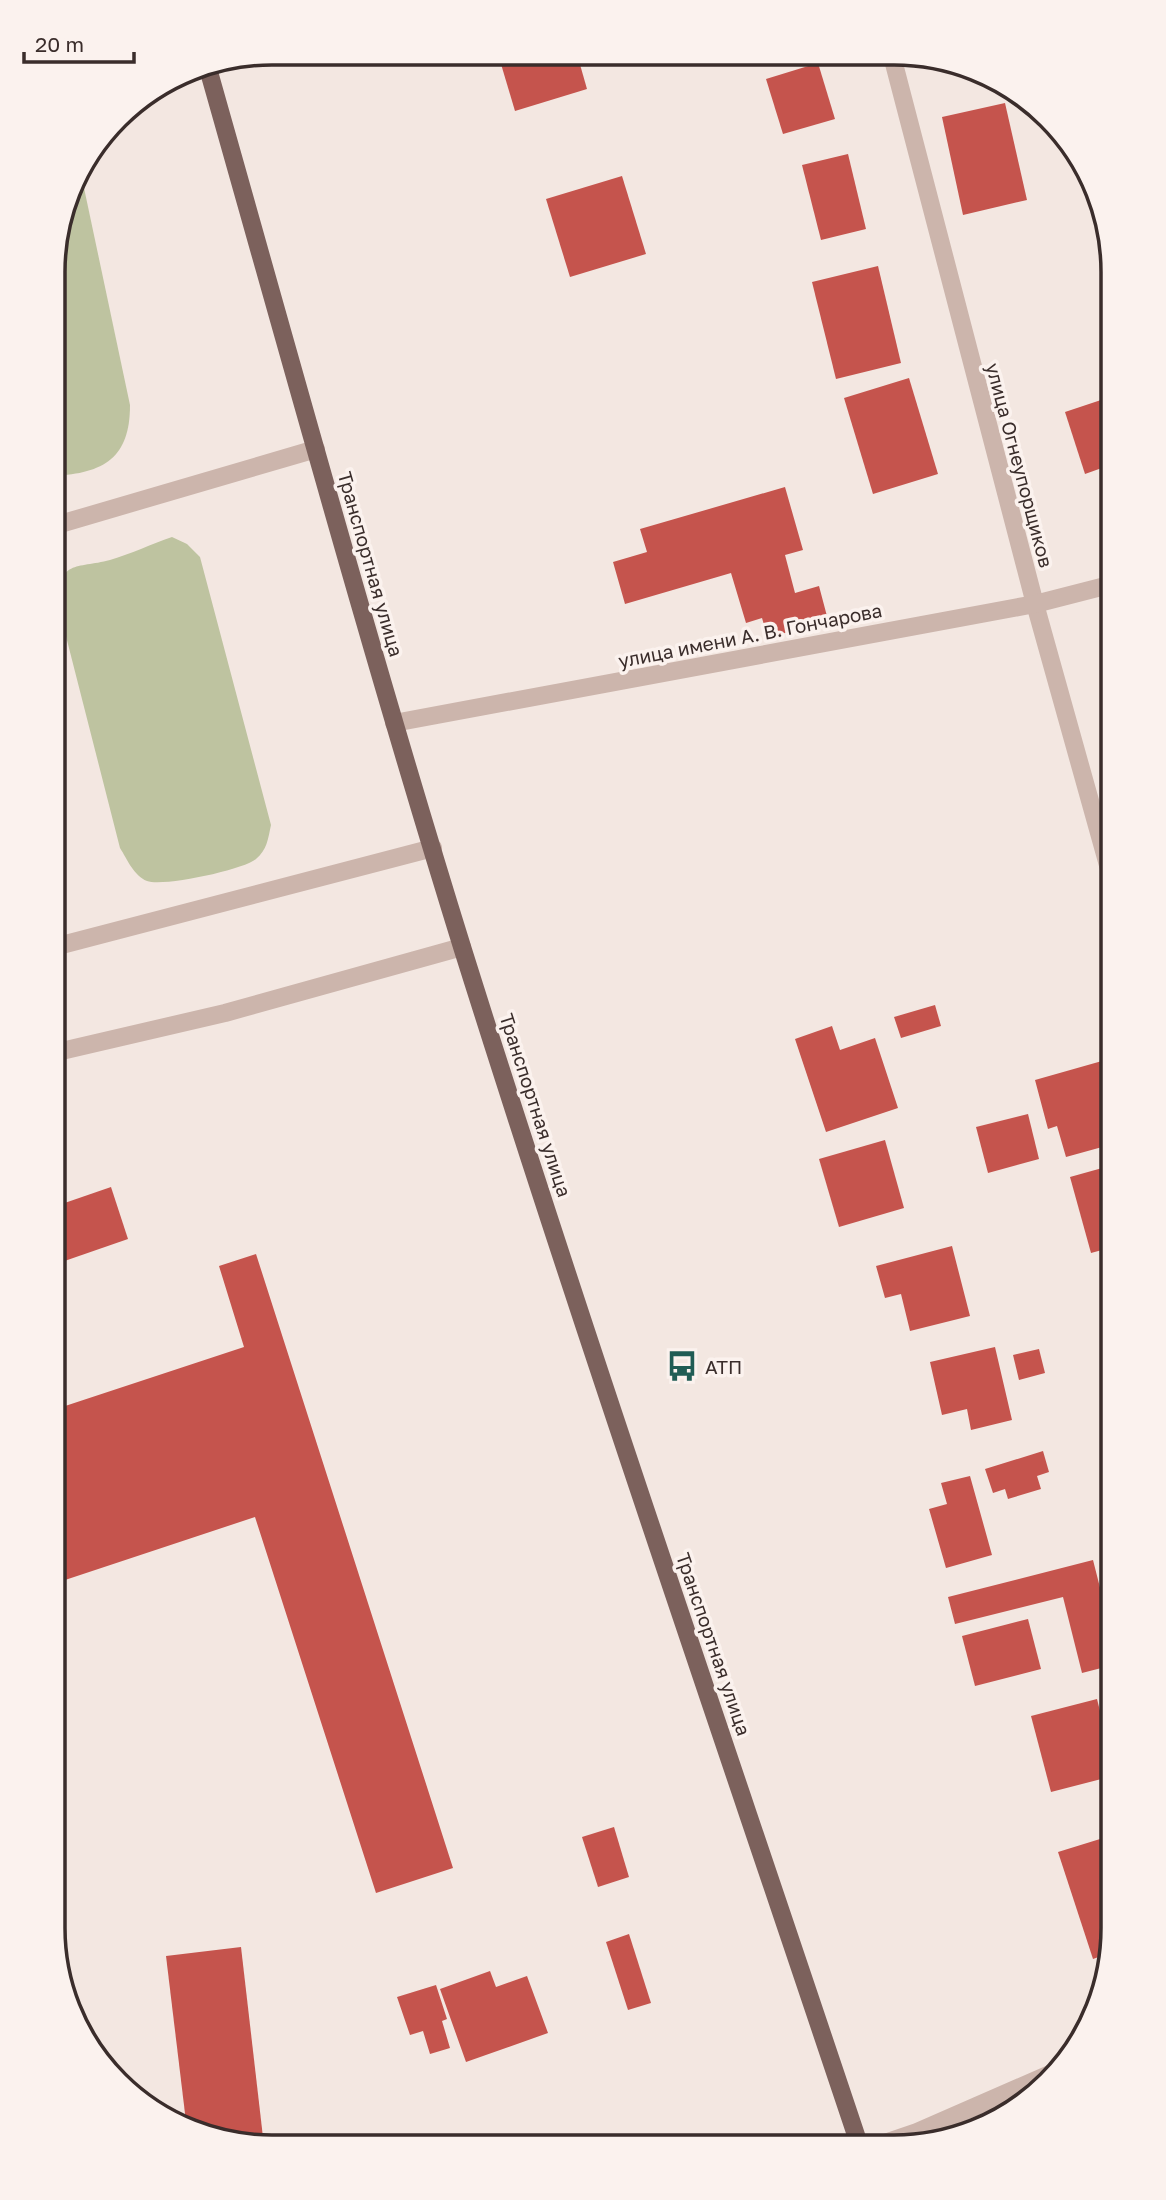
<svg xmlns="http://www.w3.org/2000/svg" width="1166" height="2200" viewBox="0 0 1166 2200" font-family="'Golos Text',sans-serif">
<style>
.green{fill:#bec3a0}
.building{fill:#c5544d}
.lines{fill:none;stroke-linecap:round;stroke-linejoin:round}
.minor{stroke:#ccb5ac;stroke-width:18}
.major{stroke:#7c615c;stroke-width:18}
.labels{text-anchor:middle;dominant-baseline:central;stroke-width:7;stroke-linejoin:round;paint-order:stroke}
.street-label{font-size:19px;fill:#3a2d2b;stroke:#fbf2ee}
.poi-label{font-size:19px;fill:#3a2d2b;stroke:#fbf2ee;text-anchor:start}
.rim{fill:none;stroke:#3a2d2b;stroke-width:3.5}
</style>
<rect width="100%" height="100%" fill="#f3e7e1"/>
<g class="green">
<path d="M 80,169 L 130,405 C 130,458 104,473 54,476 L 54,244 Z"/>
<path d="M 172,537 L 187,544 L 200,557 L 271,825 C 268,839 267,850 256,859 C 243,870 163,887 147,881 C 134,876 127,859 120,848 L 58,605 C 58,559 76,569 110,560 C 131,554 151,544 172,537 Z"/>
</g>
<g class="building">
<polygon points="498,54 577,54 587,89 515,111"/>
<polygon points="818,63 835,119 783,134 766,79"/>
<polygon points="1005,103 1027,200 963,215 942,117"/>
<polygon points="848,154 866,229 821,240 802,165"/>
<polygon points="622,176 646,254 570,277 546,199"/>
<polygon points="878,266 901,363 836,379 812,282"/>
<polygon points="909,378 938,474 873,494 844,398"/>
<polygon points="1113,396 1113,464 1085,474 1065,412"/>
<polygon points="785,487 803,550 785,555 795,593 819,586 828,620 768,638 762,618 746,623 731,573 625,604 613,562 647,552 640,529"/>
<polygon points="935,1005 941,1026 901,1038 894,1017"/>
<polygon points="832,1026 840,1050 875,1038 898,1108 826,1132 795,1039"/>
<polygon points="1109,1059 1113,1074 1113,1112 1106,1114 1113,1144 1066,1157 1057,1126 1048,1129 1035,1080"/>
<polygon points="1028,1114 1039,1159 988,1173 976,1127"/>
<polygon points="885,1140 904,1208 839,1227 819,1159"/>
<polygon points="1113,1165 1113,1247 1091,1253 1070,1177"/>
<polygon points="111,1187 128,1239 53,1265 53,1207"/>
<polygon points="952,1246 970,1316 910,1331 901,1294 885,1298 876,1266"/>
<polygon points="256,1254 453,1868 376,1893 255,1517 53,1584 53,1410 244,1347 219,1266"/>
<polygon points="995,1347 1012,1420 971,1430 967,1409 942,1415 930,1362"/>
<polygon points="1039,1349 1045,1373 1019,1380 1013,1355"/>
<polygon points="1043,1451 1049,1472 1037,1476 1041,1489 1008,1499 1005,1489 993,1493 985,1469"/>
<polygon points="970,1476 992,1555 946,1568 929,1509 947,1504 941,1483"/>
<polygon points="1093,1560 1113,1639 1113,1665 1082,1673 1063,1597 955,1624 948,1597"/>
<polygon points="1028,1619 1041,1669 975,1686 962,1636"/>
<polygon points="1097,1699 1113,1763 1113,1776 1051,1792 1031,1716"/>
<polygon points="614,1827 629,1877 598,1887 582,1837"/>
<polygon points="1113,1835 1113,1943 1110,1953 1093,1959 1058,1852"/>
<polygon points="629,1934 651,2003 628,2010 606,1942"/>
<polygon points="241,1947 264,2146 243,2146 187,2130 166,1956"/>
<polygon points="490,1971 496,1987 527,1976 548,2033 466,2062 440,1989"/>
<polygon points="436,1985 447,2019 442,2021 450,2048 430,2054 423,2031 410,2035 397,1997"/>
</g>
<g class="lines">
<g class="minor">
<polyline points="892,56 1035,604 1113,883"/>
<polyline points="60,524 316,449"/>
<polyline points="394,723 1035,604 1113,584"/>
<polyline points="54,947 433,848"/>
<polyline points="53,1053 225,1013 462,947"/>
<polyline points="873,2147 917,2132 1059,2070"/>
</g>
<path class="major" d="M 207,65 C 291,361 372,657 463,950 C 589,1351 727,1749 860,2147"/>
</g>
<defs>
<symbol id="bus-bare" viewBox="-9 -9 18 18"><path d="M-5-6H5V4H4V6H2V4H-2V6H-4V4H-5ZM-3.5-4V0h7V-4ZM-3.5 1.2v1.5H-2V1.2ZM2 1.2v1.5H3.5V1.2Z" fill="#205c54" stroke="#fbf2ee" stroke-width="2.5" paint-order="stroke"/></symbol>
</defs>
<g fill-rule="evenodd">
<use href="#bus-bare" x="660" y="1344" width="44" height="44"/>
</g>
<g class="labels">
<g class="street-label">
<text transform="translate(1020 465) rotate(75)">улица Огнеупорщиков</text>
<text transform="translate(371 564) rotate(74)">Транспортная улица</text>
<text transform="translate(750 635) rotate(-11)">улица имени А. В. Гончарова</text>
<text transform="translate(536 1105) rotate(72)">Транспортная улица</text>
<text transform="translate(714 1644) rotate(71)">Транспортная улица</text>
</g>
<g class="poi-label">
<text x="705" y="1366">АТП</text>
</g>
</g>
<path d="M0 0H1166V2200H0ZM272 65H894A207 207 0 0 1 1101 272V1928A207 207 0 0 1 894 2135H272A207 207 0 0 1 65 1928V272A207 207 0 0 1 272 65Z" fill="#fbf2ee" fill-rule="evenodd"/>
<path class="rim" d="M272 65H894A207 207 0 0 1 1101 272V1928A207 207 0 0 1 894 2135H272A207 207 0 0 1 65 1928V272A207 207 0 0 1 272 65Z"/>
<path d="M24 52v10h110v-10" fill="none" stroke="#3a2d2b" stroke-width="3.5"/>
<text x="35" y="52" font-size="21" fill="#3a2d2b" stroke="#fbf2ee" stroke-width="5" paint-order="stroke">20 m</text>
</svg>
